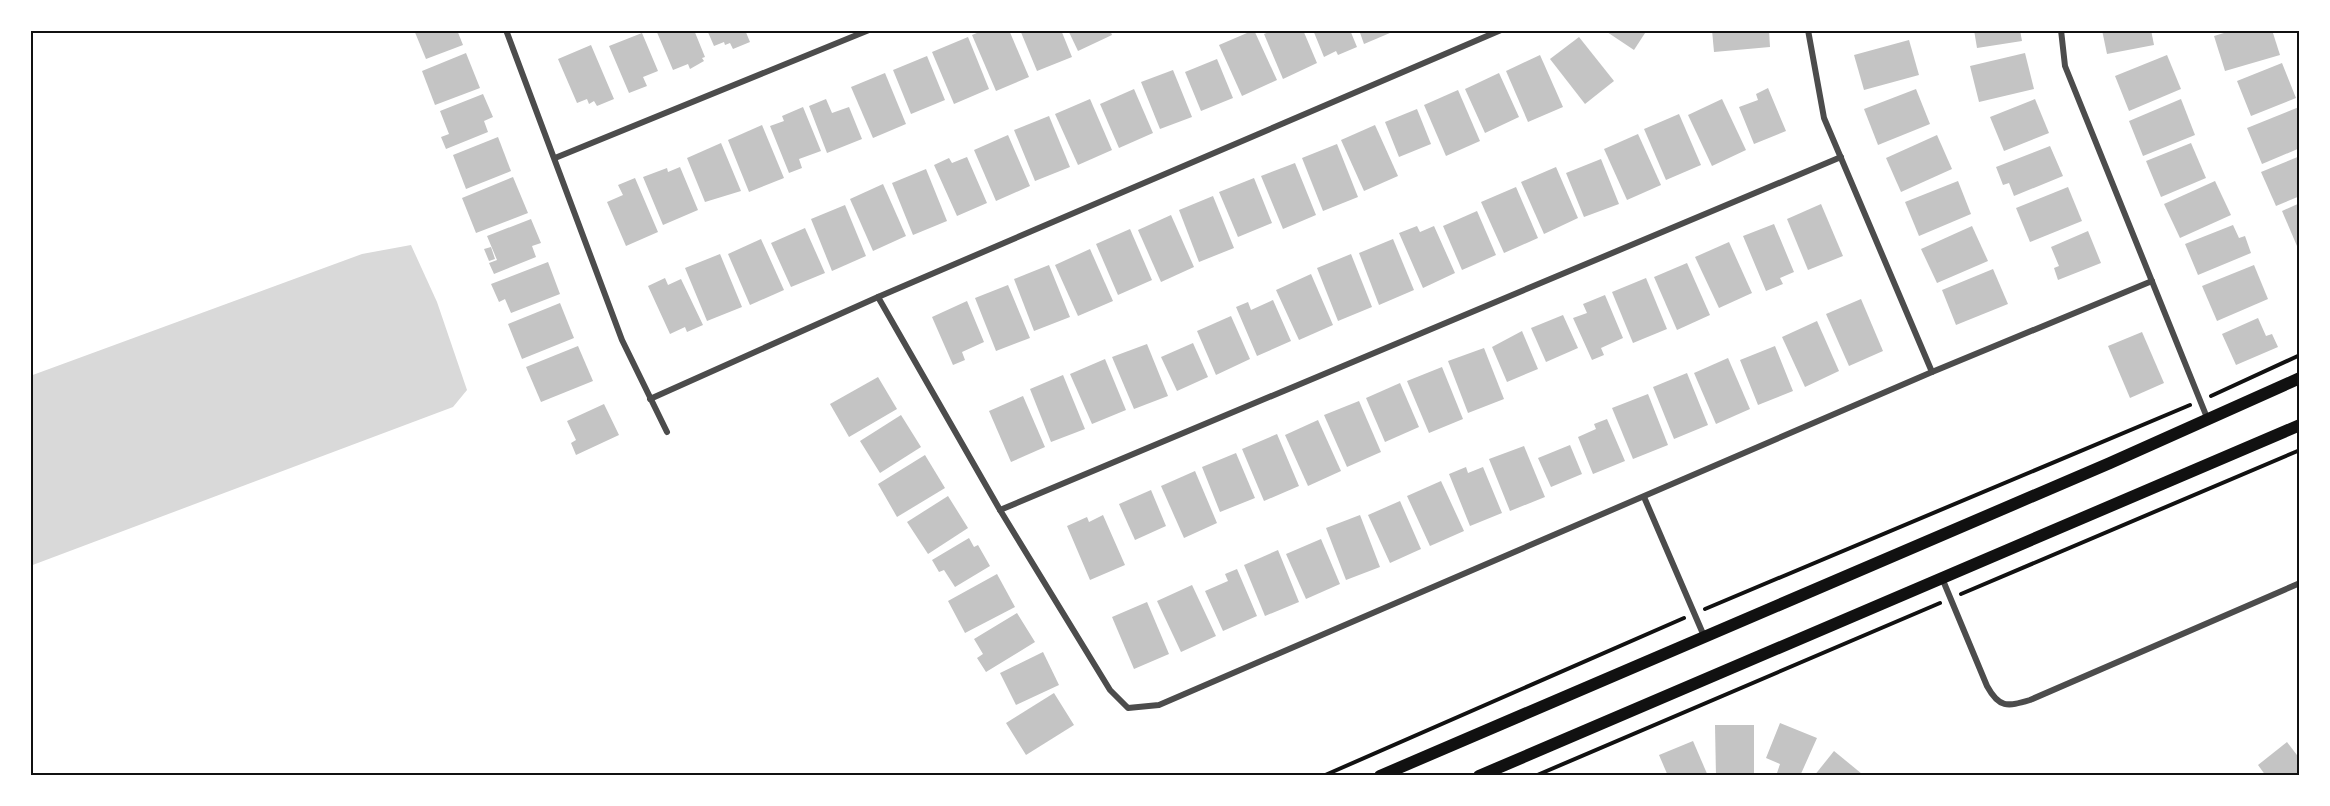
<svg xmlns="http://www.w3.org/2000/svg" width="2330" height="806" viewBox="0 0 2330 806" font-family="Mulish,sans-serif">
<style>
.water{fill:#d9d9d9}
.building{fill:#c4c4c4}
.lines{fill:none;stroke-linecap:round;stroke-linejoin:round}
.path{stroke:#111;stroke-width:4}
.minor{stroke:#4c4c4c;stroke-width:6}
.secondary{stroke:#111;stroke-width:12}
.neatline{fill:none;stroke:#111;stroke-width:2}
</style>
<rect width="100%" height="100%" fill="#fff"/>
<polygon class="water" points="411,245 437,302 467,390 453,407 30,566 30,376 362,254"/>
<g class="building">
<polygon points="414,30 457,30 463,45 426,59"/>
<polygon points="656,30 694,30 705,57 702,58 704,61 690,69 688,64 673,70"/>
<polygon points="707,30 745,30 750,42 733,49 730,43 725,45 724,42 714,46"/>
<polygon points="984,30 1009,30 1029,77 996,91 972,35"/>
<polygon points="1020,30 1061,30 1072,57 1037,71"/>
<polygon points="1068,30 1110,30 1112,35 1078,51"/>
<polygon points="1254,30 1277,80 1242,96 1219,45"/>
<polygon points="1274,30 1303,30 1317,63 1283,79 1264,34"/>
<polygon points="1313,30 1350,30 1357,47 1338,55 1336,51 1324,57"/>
<polygon points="1359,30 1397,30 1364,44"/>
<polygon points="1604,30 1647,30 1634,50"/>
<polygon points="1712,30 1769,30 1770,47 1714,52"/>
<polygon points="1974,30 2020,30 2022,41 1977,48"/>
<polygon points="2102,30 2151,30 2154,45 2107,54"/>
<polygon points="2234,30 2272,30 2280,55 2225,71 2214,36"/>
<polygon points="642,33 658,71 643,77 647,86 629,93 609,46"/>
<polygon points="968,37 989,89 954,104 932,52"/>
<polygon points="1579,37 1614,81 1585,104 1550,59"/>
<polygon points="1909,40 1919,75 1864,90 1854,55"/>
<polygon points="591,45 614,99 597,106 594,101 589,104 587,99 577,103 558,59"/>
<polygon points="466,53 480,88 435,105 422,71"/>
<polygon points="2025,53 2034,89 1979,102 1970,66"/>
<polygon points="1540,55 1563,107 1528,122 1506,71"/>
<polygon points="2167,55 2181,89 2129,111 2115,76"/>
<polygon points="927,56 945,100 911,114 893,70"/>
<polygon points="1217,59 1233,98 1201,111 1185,72"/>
<polygon points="2282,63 2296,98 2251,116 2237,81"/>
<polygon points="1173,70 1192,117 1160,129 1141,82"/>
<polygon points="885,73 906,124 873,138 851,87"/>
<polygon points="1499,73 1519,117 1485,133 1465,89"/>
<polygon points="1768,88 1786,131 1754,144 1739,107 1758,100 1756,94"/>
<polygon points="1134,89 1153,133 1119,148 1100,104"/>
<polygon points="1916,89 1930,124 1878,145 1864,109"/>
<polygon points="1458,90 1480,141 1446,156 1424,105"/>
<polygon points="483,94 493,117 484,121 488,132 446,149 441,137 449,134 440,111"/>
<polygon points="826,99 832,113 849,107 862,139 827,153 809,106"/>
<polygon points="1090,99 1112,150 1078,165 1055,114"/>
<polygon points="1722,99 1746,150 1712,166 1688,115"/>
<polygon points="2035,99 2049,133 2004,151 1990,117"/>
<polygon points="2181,99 2195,135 2143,156 2129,121"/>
<polygon points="803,107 821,151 799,159 802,168 789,173 770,126 784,121 782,116"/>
<polygon points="2299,107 2300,148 2262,164 2247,128"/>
<polygon points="1417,109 1431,144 1399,157 1385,122"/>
<polygon points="1679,114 1701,165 1666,180 1644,129"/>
<polygon points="1049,116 1070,167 1035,181 1014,130"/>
<polygon points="762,125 784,178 749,192 728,140"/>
<polygon points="1375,125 1398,176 1364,191 1341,140"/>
<polygon points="1638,134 1661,185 1627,200 1604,149"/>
<polygon points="1008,135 1030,186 996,201 974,150"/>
<polygon points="1937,135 1952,169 1901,192 1886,158"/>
<polygon points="498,137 511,171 466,189 453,155"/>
<polygon points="721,143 741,191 705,202 687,158"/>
<polygon points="2191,143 2206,178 2161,197 2146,161"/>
<polygon points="1337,144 1358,197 1323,211 1302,158"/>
<polygon points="2050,146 2063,176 2014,196 2009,183 2003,185 1996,167"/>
<polygon points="2300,156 2300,196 2276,206 2261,172"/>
<polygon points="967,157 987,203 957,216 934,165 949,158 952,163"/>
<polygon points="1601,159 1619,204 1584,217 1566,173"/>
<polygon points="1295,163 1316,215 1283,229 1261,176"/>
<polygon points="680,167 698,210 663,225 643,177 667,168 668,172"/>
<polygon points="1556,167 1578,218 1544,234 1521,182"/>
<polygon points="926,169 947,221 913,235 892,183"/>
<polygon points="513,177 528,213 476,233 462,198"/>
<polygon points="635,178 658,232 626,246 607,202 623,195 618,185"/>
<polygon points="1254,178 1272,223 1238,237 1219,192"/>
<polygon points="1958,181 1971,214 1919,236 1905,202"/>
<polygon points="2215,181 2231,215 2180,238 2164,204"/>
<polygon points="883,184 906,236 873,251 850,199"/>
<polygon points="1516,187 1538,238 1504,253 1481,202"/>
<polygon points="2068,187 2082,221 2030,242 2016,208"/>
<polygon points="1213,196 1234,248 1199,262 1179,210"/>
<polygon points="2300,203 2300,245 2297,246 2282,211"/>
<polygon points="1821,204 1843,256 1808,270 1787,219"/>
<polygon points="845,205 866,256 832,271 811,219"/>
<polygon points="1477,211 1496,255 1462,270 1443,226"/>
<polygon points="1171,215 1194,267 1161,282 1138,230"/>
<polygon points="531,219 541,243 532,246 536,257 494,274 489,263 497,260 487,236"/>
<polygon points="1774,224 1794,272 1780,278 1783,284 1766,291 1743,236"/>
<polygon points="2233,225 2239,238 2245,236 2251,253 2198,275 2185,244"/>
<polygon points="1417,226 1420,232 1434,226 1455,273 1423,288 1399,233"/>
<polygon points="1972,226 1988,261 1937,283 1921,249"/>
<polygon points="805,228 825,273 791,287 771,243"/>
<polygon points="1130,229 1152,280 1118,295 1096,244"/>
<polygon points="2088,231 2101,263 2058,280 2054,268 2059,266 2051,247"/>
<polygon points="761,239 784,290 750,305 728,254"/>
<polygon points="1393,239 1414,290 1379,305 1359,253"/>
<polygon points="1729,242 1752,293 1719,308 1695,257"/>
<polygon points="491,247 495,259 489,261 484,249"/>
<polygon points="1090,249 1113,301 1078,316 1055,265"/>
<polygon points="720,254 742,307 707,321 685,268"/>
<polygon points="1351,254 1372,307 1338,321 1317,268"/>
<polygon points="548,262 560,294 511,313 505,299 499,302 491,284"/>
<polygon points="1687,263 1710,315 1677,330 1654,277"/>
<polygon points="1049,265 1070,317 1034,331 1014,279"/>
<polygon points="2254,265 2268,299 2217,321 2202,286"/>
<polygon points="1993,269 2008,304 1956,325 1942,290"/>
<polygon points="1311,274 1333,325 1299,340 1276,290"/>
<polygon points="665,278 668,285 681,279 703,325 687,332 685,327 670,334 648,286"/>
<polygon points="1646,278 1667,329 1633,343 1612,292"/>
<polygon points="1008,285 1030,338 996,351 975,298"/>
<polygon points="1605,295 1623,338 1601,348 1604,355 1592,360 1573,318 1587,313 1583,304"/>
<polygon points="1861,299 1883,351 1849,366 1826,314"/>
<polygon points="1273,300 1291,341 1257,356 1236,307 1248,302 1251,310"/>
<polygon points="967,301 984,342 962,352 965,360 953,365 932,317"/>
<polygon points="560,303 574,338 522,359 508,324"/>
<polygon points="1563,315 1578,348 1546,362 1531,328"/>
<polygon points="1231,316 1250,359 1216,375 1197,331"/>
<polygon points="2258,318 2266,336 2272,334 2278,347 2236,365 2222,334"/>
<polygon points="1817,321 1839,371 1805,387 1782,337"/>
<polygon points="1522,331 1538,369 1507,382 1492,347"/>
<polygon points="2142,332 2164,383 2130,398 2108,346"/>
<polygon points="1193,343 1208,377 1177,391 1161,357"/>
<polygon points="1147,344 1168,396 1134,409 1112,357"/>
<polygon points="578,346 593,381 541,402 526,367"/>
<polygon points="1775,346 1793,391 1758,405 1740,360"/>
<polygon points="1484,348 1504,399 1468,413 1448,361"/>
<polygon points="1728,358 1750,409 1716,424 1694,373"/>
<polygon points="1105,359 1126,410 1092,424 1070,374"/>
<polygon points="1442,367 1463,419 1429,433 1407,381"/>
<polygon points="1687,373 1708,425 1674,439 1653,387"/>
<polygon points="1063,375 1085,429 1051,442 1030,389"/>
<polygon points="878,377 897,409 849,437 830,404"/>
<polygon points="1400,383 1419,427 1385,442 1366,398"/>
<polygon points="1648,394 1668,445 1633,459 1612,408"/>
<polygon points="1023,396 1045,447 1011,462 989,411"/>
<polygon points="1359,401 1381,452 1347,467 1324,415"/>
<polygon points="604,404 619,435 576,455 571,443 576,440 567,421"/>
<polygon points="901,415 921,447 880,473 860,441"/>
<polygon points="1607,419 1625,461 1593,474 1578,437 1596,429 1594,424"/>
<polygon points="1318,420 1341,471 1308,486 1285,435"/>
<polygon points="1277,434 1299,486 1264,501 1242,449"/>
<polygon points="1570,445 1582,474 1551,487 1538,458"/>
<polygon points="1524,446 1545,497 1510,511 1489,459"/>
<polygon points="1236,453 1255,498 1220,512 1202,467"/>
<polygon points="925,455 945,488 897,517 878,484"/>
<polygon points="1466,467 1468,473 1483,467 1502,513 1470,526 1449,474"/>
<polygon points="1195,471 1217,523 1184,538 1161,486"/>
<polygon points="1441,481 1464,531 1430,546 1407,496"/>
<polygon points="1151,490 1166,526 1135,540 1119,504"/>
<polygon points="948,496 968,528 928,554 907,522"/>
<polygon points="1400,501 1421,549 1390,563 1368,515"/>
<polygon points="1103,515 1125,565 1090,580 1067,526 1087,517 1089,522"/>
<polygon points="1360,515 1380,567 1346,580 1326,528"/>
<polygon points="969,538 974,547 978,545 990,566 955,587 944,570 939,572 932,560"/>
<polygon points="1321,539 1340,584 1306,599 1286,554"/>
<polygon points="1278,550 1299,602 1265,616 1244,565"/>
<polygon points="1237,569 1257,616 1223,631 1205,591 1228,581 1225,574"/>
<polygon points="997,574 1015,607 965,633 948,601"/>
<polygon points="1192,585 1216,636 1181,652 1157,601"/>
<polygon points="1147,602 1169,654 1134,669 1112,617"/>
<polygon points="1017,613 1035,642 986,672 977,658 983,654 974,639"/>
<polygon points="1043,652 1059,685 1016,705 1000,673"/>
<polygon points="1054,693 1074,725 1026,755 1006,723"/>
<polygon points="1780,723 1817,738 1800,776 1776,776 1780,764 1766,758"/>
<polygon points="1715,725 1754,725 1754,776 1716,776"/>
<polygon points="1693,741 1708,776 1668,776 1659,755"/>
<polygon points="2287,742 2300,759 2300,776 2266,776 2258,765"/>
<polygon points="1834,751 1862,774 1861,776 1814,776"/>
</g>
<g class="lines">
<g class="path">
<polyline points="2211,396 2300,355"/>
<polyline points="1961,594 2300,450"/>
<polyline points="1705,609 2190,405"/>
<polyline points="1323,776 1684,618"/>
<polyline points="1535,776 1940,603"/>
</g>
<g class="minor">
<polyline points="506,30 622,340 667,432"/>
<polyline points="1808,30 1824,118 1932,372"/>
<polyline points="2061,30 2065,66 2208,420"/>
<polyline points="555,158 869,30"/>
<polyline points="878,297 1000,510 1110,690 1128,708 1159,705 1932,372 2152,281"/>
<polyline points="650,399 878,297 1501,30"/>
<polyline points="1644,497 1704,636"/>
<polyline points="1000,510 1841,157"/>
<path d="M 1942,578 L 1987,686 C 1999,708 2007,707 2030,700 L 2300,583"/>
</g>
<g class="secondary">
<polyline points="1380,776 2110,463 2300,378"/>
<polyline points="1479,776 2300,425"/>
</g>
</g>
<rect width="2330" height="806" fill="none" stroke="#ffffff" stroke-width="63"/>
<rect x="32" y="32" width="2266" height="742" class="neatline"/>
</svg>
